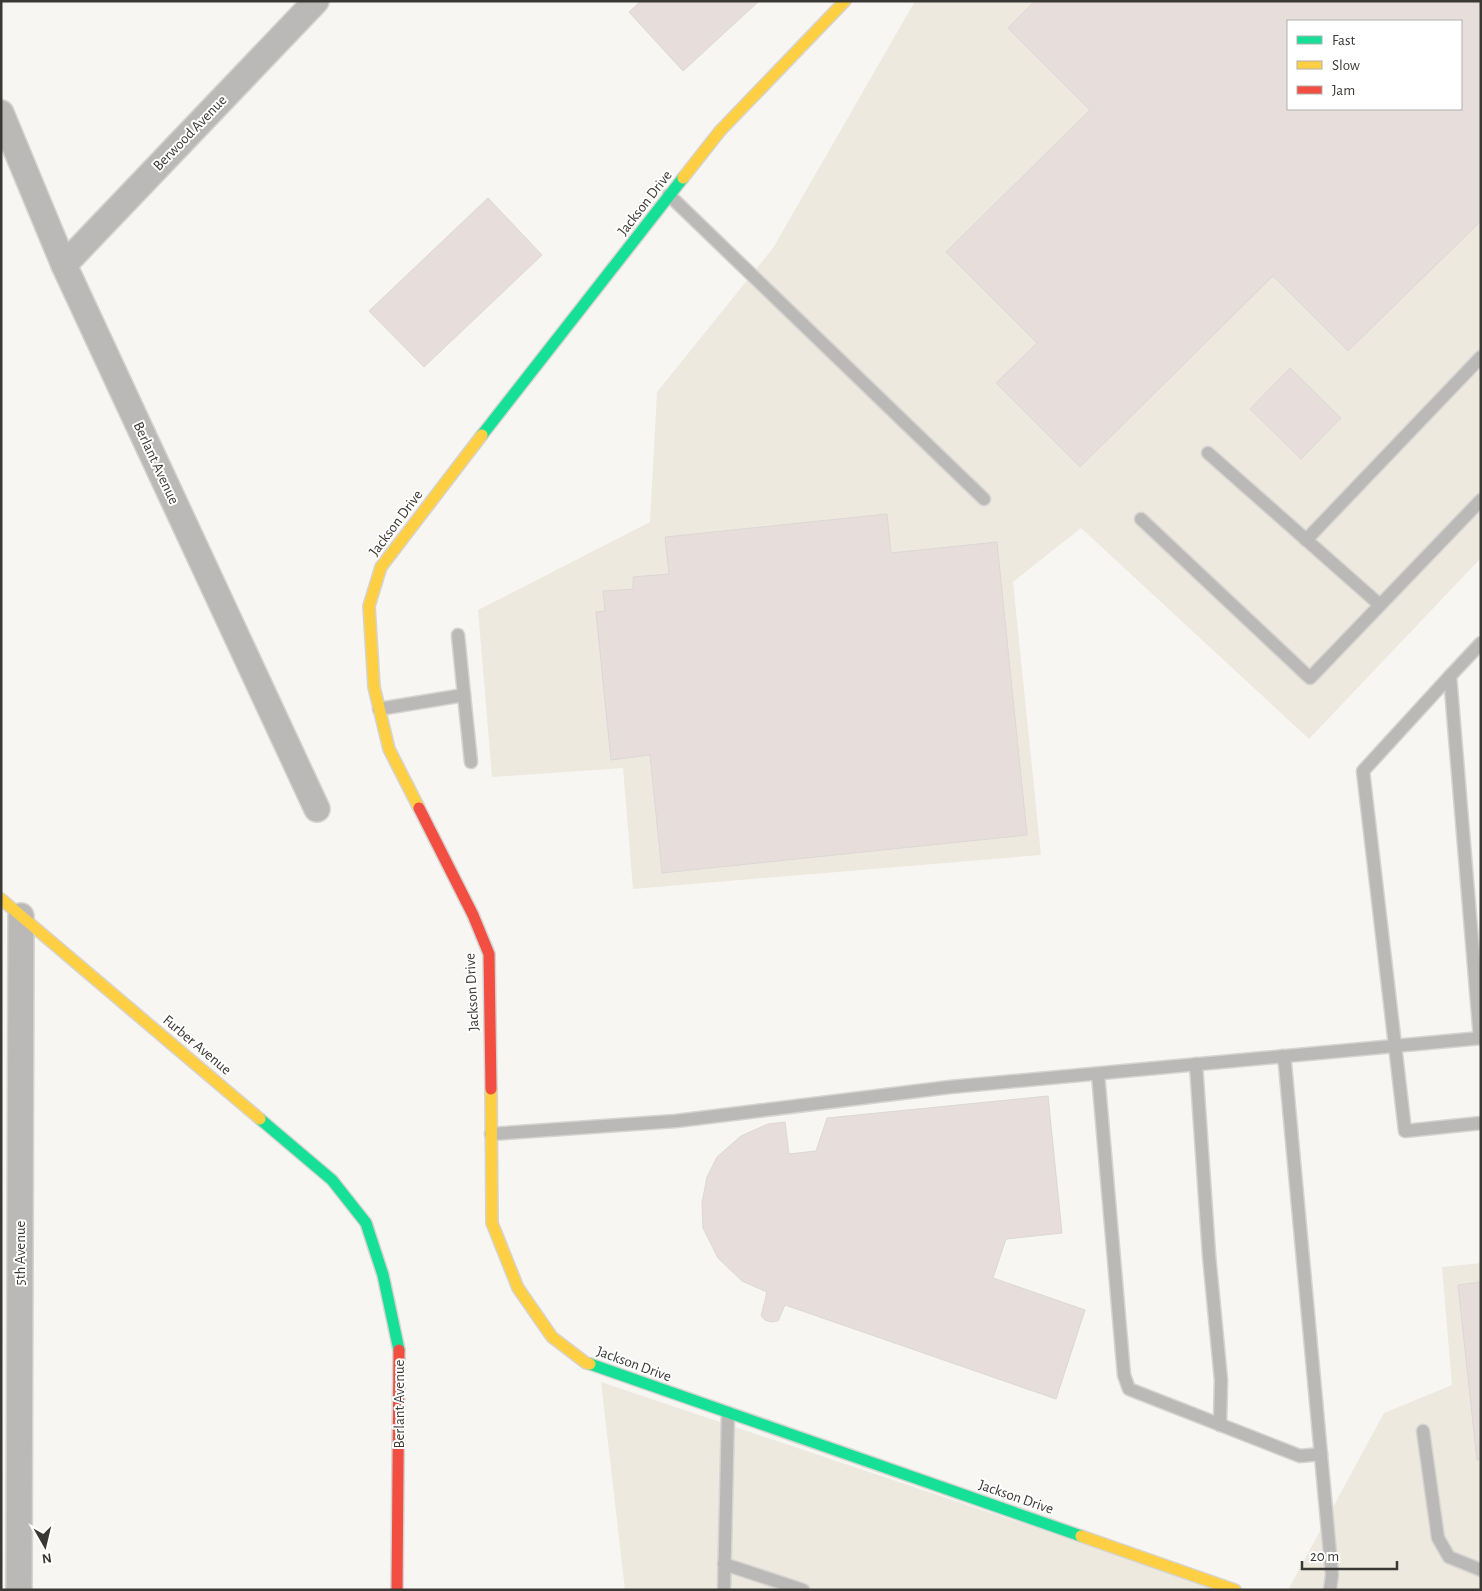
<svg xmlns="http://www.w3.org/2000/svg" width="1482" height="1591" viewBox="0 0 1482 1591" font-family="'Alegreya Sans',sans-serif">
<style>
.built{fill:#eee9df;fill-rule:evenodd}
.building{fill:#e7dedb;stroke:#dad7d5;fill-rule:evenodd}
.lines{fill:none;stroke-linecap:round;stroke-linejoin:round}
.lane-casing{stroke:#d5d4d1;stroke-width:15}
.street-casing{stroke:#d5d4d1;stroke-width:28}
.fast-casing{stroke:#d5d4d1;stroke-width:14}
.slow-casing{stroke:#d5d4d1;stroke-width:14}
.jam-casing{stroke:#d5d4d1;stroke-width:14}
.lane{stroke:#bab9b7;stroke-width:12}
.street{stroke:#bab9b7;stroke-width:25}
.fast{stroke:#16e098;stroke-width:11}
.slow{stroke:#ffcf43;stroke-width:11}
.jam{stroke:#f24e42;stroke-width:11}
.labels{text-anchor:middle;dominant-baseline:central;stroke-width:4;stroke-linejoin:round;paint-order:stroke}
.street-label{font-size:15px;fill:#3a3835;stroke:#fff}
</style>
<rect width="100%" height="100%" fill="#f8f6f2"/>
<g class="built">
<path d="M 915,1 L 1481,1 L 1481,558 L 1309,739 L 1081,528 L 1013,582 L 1041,855 L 633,889 L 623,768 L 492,777 L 478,610 L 650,522 L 657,392 L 773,248 ZM 1288,21 L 1461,21 L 1461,109 L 1288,109 Z"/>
<polygon points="1481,1263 1481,1590 1288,1590 1384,1413 1452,1385 1442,1267"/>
<polygon points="601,1382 1221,1590 625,1590"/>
</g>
<g class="building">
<polygon points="641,1 759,1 683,71 629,12"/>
<path d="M 1035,1 L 1481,1 L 1481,221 L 1348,351 L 1273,276 L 1080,467 L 996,383 L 1037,343 L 946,252 L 1090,110 L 1008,28 ZM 1288,21 L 1461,21 L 1461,109 L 1288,109 Z"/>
<polygon points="488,198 542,255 424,367 369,311"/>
<polygon points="1290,368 1341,418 1301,459 1250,409"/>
<polygon points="887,514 891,553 997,542 1027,835 662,873 650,755 611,760 596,612 605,611 603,591 633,589 633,577 669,574 665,537"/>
<polygon points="1048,1096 1062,1233 1006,1239 993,1278 1085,1310 1056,1399 785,1305 778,1321 771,1322 765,1320 761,1316 767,1292 742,1281 718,1258 703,1228 702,1203 707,1177 717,1157 741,1136 768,1124 785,1122 789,1154 816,1151 827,1118"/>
<polygon points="1481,1282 1481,1459 1477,1460 1458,1285"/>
</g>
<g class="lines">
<defs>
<g id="lane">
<polyline points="669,195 984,499"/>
<polyline points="1208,453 1380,605"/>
<polyline points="1141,519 1310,678 1481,500"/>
<polyline points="1306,540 1481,357"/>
<polyline points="458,635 464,695"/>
<polyline points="1450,676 1481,643"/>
<polyline points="379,709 464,695 471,762"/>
<polyline points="1480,1038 1450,676 1363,771 1405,1131 1481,1123"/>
<polyline points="1282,1056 1285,1064 1332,1575 1330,1590"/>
<polyline points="1196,1064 1209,1255 1221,1380 1220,1425"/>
<polyline points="1098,1074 1124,1375 1129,1389 1300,1456 1321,1454"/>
<polyline points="491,1134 676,1121 950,1087 1481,1038"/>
<polyline points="1423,1431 1438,1538 1449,1557 1481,1570"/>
<polyline points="724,1564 803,1590"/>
<polyline points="724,1590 728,1413"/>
</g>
<g id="street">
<polyline points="1,113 64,265 317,809"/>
<polyline points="64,265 316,1"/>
<polyline points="19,1590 21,916"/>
</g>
<g id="fast">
<polyline points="482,435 683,178"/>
<polyline points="260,1119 332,1180 366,1223 383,1275 399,1350"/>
<polyline points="590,1364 1081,1536"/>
</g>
<g id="slow">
<polyline points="683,178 720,131 845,1"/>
<polyline points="419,808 389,749 374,687 369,606 381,567 482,435"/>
<polyline points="1,899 260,1119"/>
<polyline points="491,1089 492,1223 518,1288 552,1337 586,1363 590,1364"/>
<polyline points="1081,1536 1235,1590"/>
</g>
<g id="jam">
<polyline points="419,808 473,915 489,954 491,1089"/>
<polyline points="397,1590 399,1350"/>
</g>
</defs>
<use href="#lane" class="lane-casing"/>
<use href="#street" class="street-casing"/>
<use href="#fast" class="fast-casing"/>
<use href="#slow" class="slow-casing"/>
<use href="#jam" class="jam-casing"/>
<use href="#lane" class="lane"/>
<use href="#street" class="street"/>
<use href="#fast" class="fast"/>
<use href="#slow" class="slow"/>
<use href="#jam" class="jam"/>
</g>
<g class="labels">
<g class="street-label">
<text transform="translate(190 133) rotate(-46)">Berwood Avenue</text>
<text transform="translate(645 203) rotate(-52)">Jackson Drive</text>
<text transform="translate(156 463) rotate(65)">Berlant Avenue</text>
<text transform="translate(396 523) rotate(-53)">Jackson Drive</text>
<text transform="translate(472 992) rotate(-93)">Jackson Drive</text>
<text transform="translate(197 1045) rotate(40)">Furber Avenue</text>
<text transform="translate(20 1253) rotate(-90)">5th Avenue</text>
<text transform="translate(634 1364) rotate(20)">Jackson Drive</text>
<text transform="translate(399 1404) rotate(-90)">Berlant Avenue</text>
<text transform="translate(1016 1497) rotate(19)">Jackson Drive</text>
</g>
</g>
<rect width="1482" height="1591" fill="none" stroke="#3a3835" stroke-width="5"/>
<rect x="1287" y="20" width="175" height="90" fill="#ffffff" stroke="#b0afae"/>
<rect x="1297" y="36" width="25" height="8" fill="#16e098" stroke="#b0afae"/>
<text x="1332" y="45" font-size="15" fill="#3a3835">Fast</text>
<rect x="1297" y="61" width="25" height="8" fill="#ffcf43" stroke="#b0afae"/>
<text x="1332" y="70" font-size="15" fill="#3a3835">Slow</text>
<rect x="1297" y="86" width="25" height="8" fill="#f24e42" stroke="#b0afae"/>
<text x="1332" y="95" font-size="15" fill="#3a3835">Jam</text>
<g transform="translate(45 1546) rotate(172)" stroke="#ffffff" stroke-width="4" paint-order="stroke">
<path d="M0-4L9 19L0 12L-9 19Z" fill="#3a3835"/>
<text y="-8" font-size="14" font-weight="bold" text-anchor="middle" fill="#3a3835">N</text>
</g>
<path d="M1302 1561v8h95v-8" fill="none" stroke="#3a3835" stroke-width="2.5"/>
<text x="1310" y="1561" font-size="15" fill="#3a3835" stroke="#ffffff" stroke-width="4" paint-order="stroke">20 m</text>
</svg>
